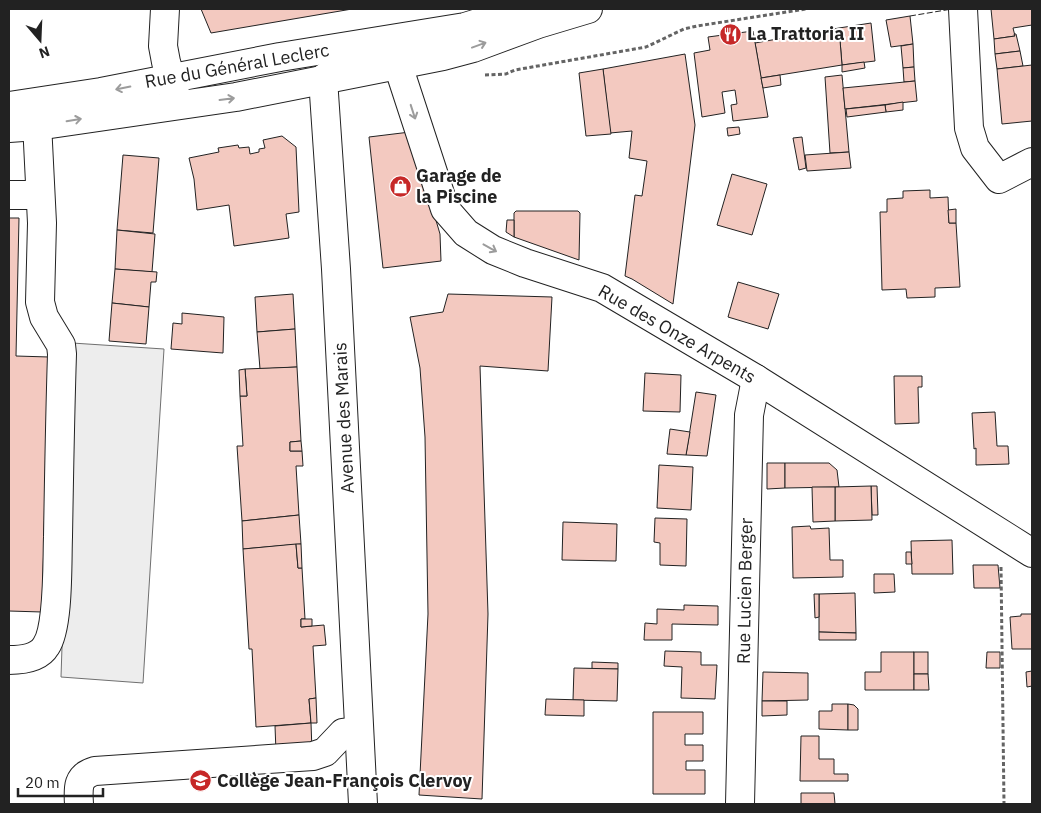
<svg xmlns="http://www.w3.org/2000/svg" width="1041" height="813" viewBox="0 0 1041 813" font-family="'IBM Plex Sans',sans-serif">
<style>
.parking{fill:#ededed;stroke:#6f6f6f}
.building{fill:#f3c9c0;stroke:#222}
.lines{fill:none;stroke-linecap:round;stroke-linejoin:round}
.minor-casing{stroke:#222;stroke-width:30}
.major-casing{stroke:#222;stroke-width:30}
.path{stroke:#646464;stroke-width:3;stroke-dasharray:4 2.5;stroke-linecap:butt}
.minor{stroke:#fff;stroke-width:28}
.major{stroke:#fff;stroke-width:28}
.fence{stroke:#222;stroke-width:1;stroke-dasharray:6 2.5;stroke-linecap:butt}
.oneway{stroke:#9c9c9c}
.labels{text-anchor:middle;stroke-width:4;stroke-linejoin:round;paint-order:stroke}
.poi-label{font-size:18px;font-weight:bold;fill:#222;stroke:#fff;text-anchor:start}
.street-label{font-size:18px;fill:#222;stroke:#fff}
</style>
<rect width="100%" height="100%" fill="#fff"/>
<polygon class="parking" points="72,343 164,349 143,683 61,677"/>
<g class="building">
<polygon points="201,9 352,9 211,33"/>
<polygon points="991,9 1032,9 1032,25 1013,28 1015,36 994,39"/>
<polygon points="910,16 913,44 891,47 886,20"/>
<polygon points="871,23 875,61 842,65 839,28"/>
<polygon points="839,28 842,65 761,78 755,43"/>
<polygon points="753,31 768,117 733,121 731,105 737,104 735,90 722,92 725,113 702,117 694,53 710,50 708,37"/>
<polygon points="1014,34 1016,34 1020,51 995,54 994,39 1015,36"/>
<polygon points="913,44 914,67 903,68 901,46"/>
<polygon points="1020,51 1023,66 997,69 995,54"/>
<polygon points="685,54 695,125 673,304 632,279 625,276 635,195 642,196 647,161 629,158 632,131 610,133 603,69"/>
<polygon points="864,62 865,68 842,72 842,65"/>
<polygon points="1032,65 1032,121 1002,124 997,69"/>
<polygon points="914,67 915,81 904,82 903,68"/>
<polygon points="603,69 611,134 586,136 579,73"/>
<polygon points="780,75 781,85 763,88 761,78"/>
<polygon points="842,75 849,152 830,153 825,77"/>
<polygon points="915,81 917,101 845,109 843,88"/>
<polygon points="903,102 903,110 886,112 885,105"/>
<polygon points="885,105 886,112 847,117 846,109"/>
<polygon points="739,127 740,134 728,136 727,128"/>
<polygon points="410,132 440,234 441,261 383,268 369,137"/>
<polygon points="282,136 296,147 299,212 286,214 289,238 234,246 229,205 197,210 194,179 189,158 219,152 218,148 238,145 239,148 249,147 250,154 259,152 259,149 265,148 263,140"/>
<polygon points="802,137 806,168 799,170 793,138"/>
<polygon points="849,152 851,168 807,171 805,155"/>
<polygon points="123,155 159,158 153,233 117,230"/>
<polygon points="732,174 767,184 752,235 717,225"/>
<polygon points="930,190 930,198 948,197 949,223 956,223 960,287 935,288 935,297 907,298 906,289 882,290 880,212 887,212 887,199 903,198 903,191"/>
<polygon points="956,209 956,223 949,223 948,210"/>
<polygon points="516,211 578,211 580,213 579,260 514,237 514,213"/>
<polygon points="9,218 19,218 16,356 49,357 42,612 9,611"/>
<polygon points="507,220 514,220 514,237 506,232"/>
<polygon points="117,230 155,234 152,272 115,269"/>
<polygon points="115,269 157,272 156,282 151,282 149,307 112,303"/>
<polygon points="738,282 779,294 768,329 728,317"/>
<polygon points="293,294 295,329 257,332 255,297"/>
<polygon points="448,294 552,297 548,371 480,366 488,614 482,799 419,795 428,614 425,437 420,368 410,317 443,312"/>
<polygon points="112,303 149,307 146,344 109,341"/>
<polygon points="182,313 224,317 223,353 171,349 173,323 182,324"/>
<polygon points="295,329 297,367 260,369 257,332"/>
<polygon points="297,367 301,441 290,442 290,451 302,451 303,466 296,466 299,515 242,521 237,446 243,446 240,396 247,396 245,369"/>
<polygon points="245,369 247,396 240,396 239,370"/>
<polygon points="645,373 681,375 680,412 643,411"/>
<polygon points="894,376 922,376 922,387 918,387 919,423 895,424"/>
<polygon points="696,392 716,395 707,456 686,455"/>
<polygon points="995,412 997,446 1008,446 1009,464 976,465 976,448 974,449 972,413"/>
<polygon points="670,429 690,432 686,455 667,454"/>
<polygon points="301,441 302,451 290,451 290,442"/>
<polygon points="767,463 785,463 785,488 767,489"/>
<polygon points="785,463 829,463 837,470 839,487 785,488"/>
<polygon points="659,465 693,467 691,510 657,508"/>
<polygon points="871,486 877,486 878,515 872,515"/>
<polygon points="871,486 872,520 835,521 835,487"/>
<polygon points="812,487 835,487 835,521 813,522"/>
<polygon points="299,515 301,544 243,549 242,521"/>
<polygon points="655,518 687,519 686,566 660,565 660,543 654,542"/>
<polygon points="563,522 617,524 616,561 562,560"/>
<polygon points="810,526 811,529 829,528 830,560 843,560 843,577 793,578 792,527"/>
<polygon points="952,540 953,574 912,574 911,541"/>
<polygon points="296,544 298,568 302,568 305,619 301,619 301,627 324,625 326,645 313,646 316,698 309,699 311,723 256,727 252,649 249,649 243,549"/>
<polygon points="296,544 301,544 302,568 298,568"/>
<polygon points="906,552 911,552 912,564 906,564"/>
<polygon points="973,565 998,565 1000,588 974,588"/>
<polygon points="874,574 894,574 895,592 874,593"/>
<polygon points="855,593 856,633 819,632 819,594"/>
<polygon points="814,594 819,594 819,617 815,618"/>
<polygon points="684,605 718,606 718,625 672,624 672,640 644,640 645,623 657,624 657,609 684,610"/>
<polygon points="1021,614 1032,614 1032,649 1012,649 1010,617 1021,616"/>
<polygon points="301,619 312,619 312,626 301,627"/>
<polygon points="819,632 856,633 856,640 819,640"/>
<polygon points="665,651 701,652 701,665 717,665 715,699 681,698 682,667 664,666"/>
<polygon points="881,652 914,652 914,690 865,690 865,672 881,672"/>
<rect x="914" y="652" width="14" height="22"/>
<polygon points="987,652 1000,652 1000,668 986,668"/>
<polygon points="592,662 618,663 618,669 592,669"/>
<polygon points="574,668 618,669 617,701 573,700"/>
<polygon points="1032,671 1032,686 1027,687 1026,672"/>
<polygon points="763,672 808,673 808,700 762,701"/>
<polygon points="914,674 928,674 929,690 914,690"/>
<polygon points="316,698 317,723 311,723 309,699"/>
<polygon points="546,699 584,700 584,716 545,715"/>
<polygon points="762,701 787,701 787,715 762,716"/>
<polygon points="832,704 848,704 848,730 819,729 819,711 832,711"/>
<polygon points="848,704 854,705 858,709 858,730 848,730"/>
<polygon points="653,712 703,712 703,734 685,734 685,745 703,745 703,761 686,761 686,770 705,770 705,794 653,794"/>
<polygon points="311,723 312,751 276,752 275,726"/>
<polygon points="801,736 819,736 819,759 834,759 834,774 848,774 848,781 800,781"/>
<polygon points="801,793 834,793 835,804 801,804"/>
</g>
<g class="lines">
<defs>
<g id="minor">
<polyline points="165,9 163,46 166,62 177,100"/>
<polyline points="963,9 969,128 975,148 999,179 1032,162"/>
<polyline points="394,53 445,209 466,233 493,250 525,263 602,288 756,379 1032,553"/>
<polyline points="323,79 336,269 363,804"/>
<polyline points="323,79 346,61 394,53"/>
<polyline points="9,195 40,195"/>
<path d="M 9,660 C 22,660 39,658 46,646 C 59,627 57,562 58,537 C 59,476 60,415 62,354 L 61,345 L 44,317 L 40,302 L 42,223 L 36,103"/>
<path d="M 79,804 C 78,788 77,776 95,771 L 313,756 L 325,752 L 343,733 L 359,731"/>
<polyline points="740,804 749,415 756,379"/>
</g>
<g id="major">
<polyline points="9,106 101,92 280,57 465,27 504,15 539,9"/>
<polyline points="9,128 37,126 236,97 443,56 473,48 538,24 588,9"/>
</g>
</defs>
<use href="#minor" class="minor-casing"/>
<use href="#major" class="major-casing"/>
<g class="path">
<polyline points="485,75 506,74 515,70 646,47 684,29 697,26 806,9"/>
<polyline points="1001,567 1004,804"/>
</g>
<use href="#minor" class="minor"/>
<use href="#major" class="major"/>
<polyline class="fence" points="910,16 952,9"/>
</g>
<defs><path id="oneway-shaft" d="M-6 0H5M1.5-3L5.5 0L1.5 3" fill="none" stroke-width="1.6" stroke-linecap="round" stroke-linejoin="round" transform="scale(1.25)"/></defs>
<g class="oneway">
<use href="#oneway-shaft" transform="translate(479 45) rotate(-20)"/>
<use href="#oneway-shaft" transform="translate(123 88) rotate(169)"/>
<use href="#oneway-shaft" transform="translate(227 99) rotate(-7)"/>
<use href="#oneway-shaft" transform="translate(413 112) rotate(72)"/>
<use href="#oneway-shaft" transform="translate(74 120) rotate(-9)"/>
<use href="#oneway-shaft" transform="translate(490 248) rotate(29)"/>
</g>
<defs>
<symbol id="restaurant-disc" viewBox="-11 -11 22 22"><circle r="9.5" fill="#c62828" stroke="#fff"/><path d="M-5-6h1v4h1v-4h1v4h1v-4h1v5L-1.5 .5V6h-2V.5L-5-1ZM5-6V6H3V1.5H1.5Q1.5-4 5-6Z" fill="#fff"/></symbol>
<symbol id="shop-disc" viewBox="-11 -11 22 22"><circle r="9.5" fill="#c62828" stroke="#fff"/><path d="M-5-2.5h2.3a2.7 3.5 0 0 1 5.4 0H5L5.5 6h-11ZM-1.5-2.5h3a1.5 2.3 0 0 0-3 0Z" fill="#fff"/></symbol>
<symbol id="school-disc" viewBox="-11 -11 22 22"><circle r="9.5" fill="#c62828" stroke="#fff"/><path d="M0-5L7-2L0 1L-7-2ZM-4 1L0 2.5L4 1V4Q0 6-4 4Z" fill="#fff"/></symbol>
</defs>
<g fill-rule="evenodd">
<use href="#restaurant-disc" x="718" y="22" width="25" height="25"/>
<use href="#shop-disc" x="388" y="174" width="25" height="25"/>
<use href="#school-disc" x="188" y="768" width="25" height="25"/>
</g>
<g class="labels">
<g class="poi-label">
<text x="747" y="40">La Trattoria II</text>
<text x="416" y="182">Garage de<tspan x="416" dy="21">la Piscine</tspan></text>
<text x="217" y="787">Collège Jean-François Clervoy</text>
</g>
<g class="street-label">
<text transform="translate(237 66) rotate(-10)" y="6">Rue du Général Leclerc</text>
<text transform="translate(677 334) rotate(30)" y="6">Rue des Onze Arpents</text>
<text transform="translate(344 418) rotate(-93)" y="6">Avenue des Marais</text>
<text transform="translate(745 591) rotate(-89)" y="6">Rue Lucien Berger</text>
</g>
</g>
<rect width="1041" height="813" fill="none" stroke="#222222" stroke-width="20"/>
<g transform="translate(40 40) rotate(161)" stroke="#ffffff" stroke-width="4" paint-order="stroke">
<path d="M0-4L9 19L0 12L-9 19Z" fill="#222222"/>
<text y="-8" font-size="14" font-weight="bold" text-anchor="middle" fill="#222222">N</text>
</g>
<path d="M18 788v8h85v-8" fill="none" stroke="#222222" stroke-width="2.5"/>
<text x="25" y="788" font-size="15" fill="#222222" stroke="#ffffff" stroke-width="4" paint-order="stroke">20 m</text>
</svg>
